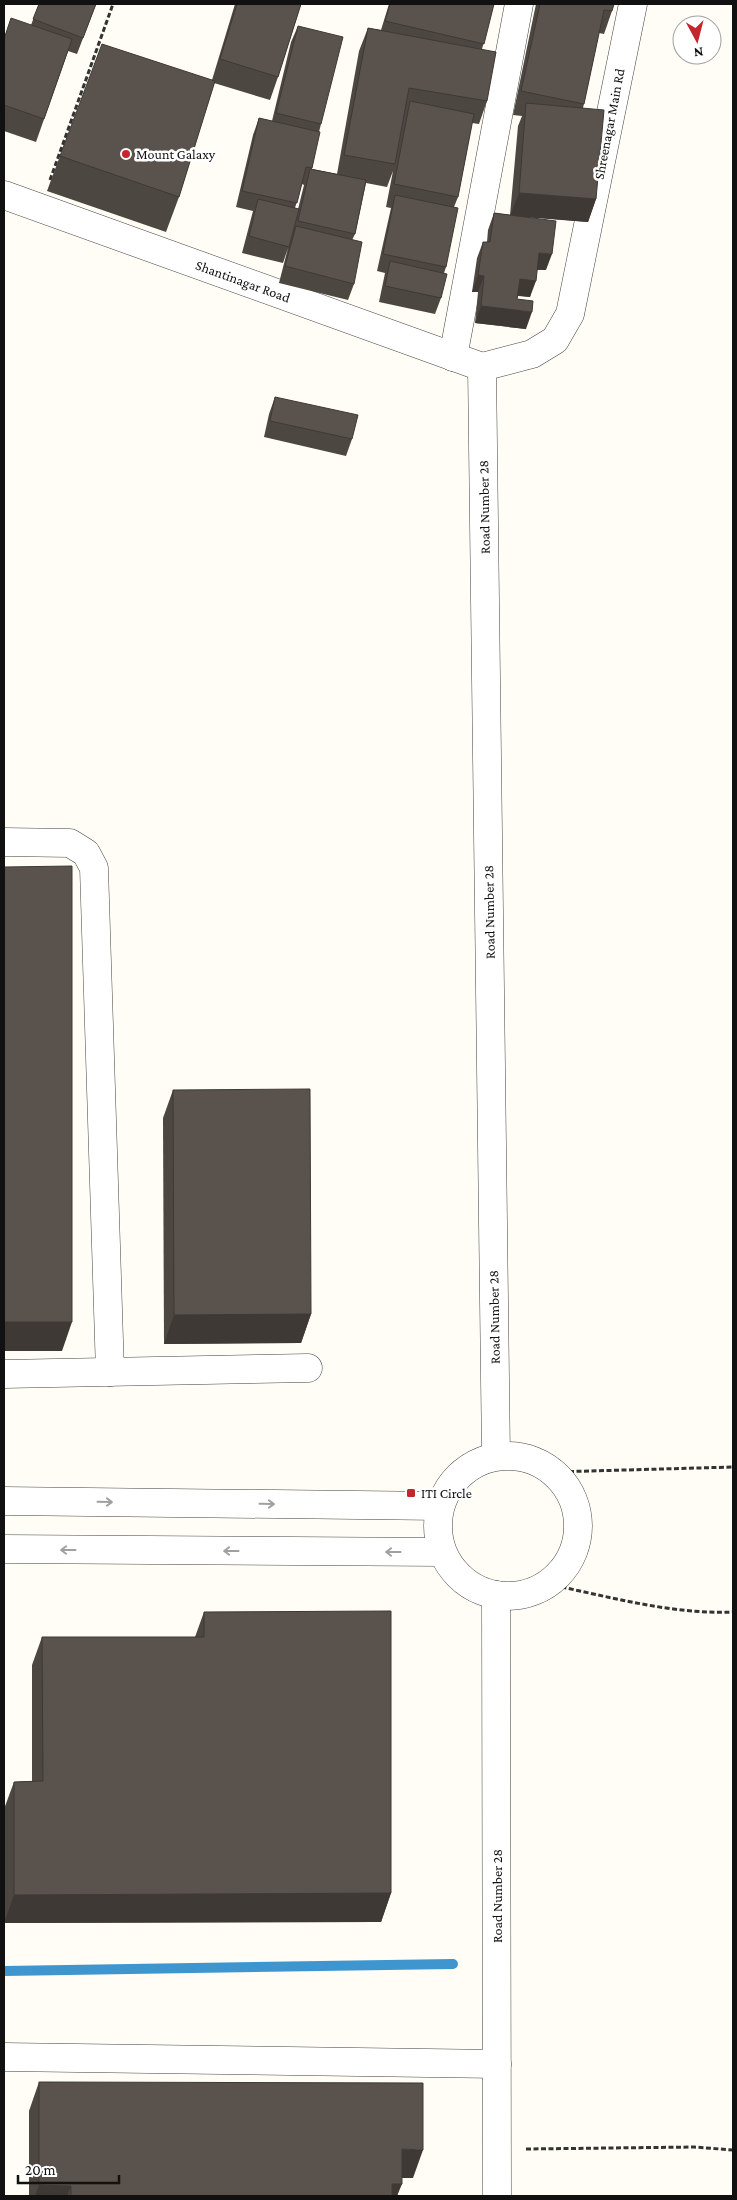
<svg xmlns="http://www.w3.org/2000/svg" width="737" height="2200" viewBox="0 0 737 2200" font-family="'Crimson Pro',serif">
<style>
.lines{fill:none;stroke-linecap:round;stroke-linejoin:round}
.stream{stroke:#3f96cf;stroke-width:10}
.minor-casing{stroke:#444;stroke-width:29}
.path{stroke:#333;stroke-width:3;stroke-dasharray:5 2.5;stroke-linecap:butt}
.minor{stroke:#fff;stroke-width:28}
.wall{fill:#4d4742;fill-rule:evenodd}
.shaded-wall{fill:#3f3936}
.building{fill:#5a524d;stroke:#3f3936}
.oneway{stroke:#a0a0a0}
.poi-dot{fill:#c4262e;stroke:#fff;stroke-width:2}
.labels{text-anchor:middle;stroke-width:5;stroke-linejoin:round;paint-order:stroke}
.street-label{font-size:14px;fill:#111;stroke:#fff}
.poi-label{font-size:14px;fill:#111;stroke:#fff;text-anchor:start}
</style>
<rect width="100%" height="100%" fill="#fffdf5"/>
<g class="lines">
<polyline class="stream" points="4,1971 453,1964"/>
<defs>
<g id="minor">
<polyline points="4,195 482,367"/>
<polyline points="453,357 519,4"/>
<polyline points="482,367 496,1456"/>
<polyline points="482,367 532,354 555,340 570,314 633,4"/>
<polyline points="4,842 70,843 86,853 94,868 110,1372"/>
<polyline points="4,1374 308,1368"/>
<circle cx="508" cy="1526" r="70"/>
<polyline points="4,1501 440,1506"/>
<polyline points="4,1549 442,1552"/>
<polyline points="496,1595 497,2196"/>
<polyline points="4,2057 497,2064"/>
</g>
</defs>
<use href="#minor" class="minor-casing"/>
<g class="path">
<polyline points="50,180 113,4"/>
<polyline points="554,1472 733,1467"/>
<path d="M 547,1584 C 607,1596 673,1615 733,1612"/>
<polyline points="526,2149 694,2147 733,2150"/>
</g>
<use href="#minor" class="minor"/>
</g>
<g class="wall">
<polygon points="39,4 96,4 77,54 68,51 36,142 4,131 4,38 31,25"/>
<polygon points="235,4 301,4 278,77 270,100 214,83 179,197 166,232 47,191 60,156 212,80"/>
<path d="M 389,4 L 494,4 L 482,49 L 487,101 L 479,124 L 472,123 L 458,197 L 454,207 L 446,267 L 444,273 L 441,298 L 435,314 L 379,302 L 384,278 L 385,273 L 377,271 L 391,208 L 386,207 L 393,171 L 387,187 L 366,183 L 355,234 L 352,240 L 354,284 L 348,300 L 279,283 L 288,248 L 283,263 L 242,253 L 253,211 L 236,207 L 253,135 L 259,118 L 272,121 L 291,42 L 298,26 L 321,124 L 319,132 L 312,169 L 337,174 L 359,51 L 368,28 L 381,30 ZM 302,184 L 304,185 L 298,209 L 295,208 Z"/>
<polygon points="536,4 614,4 612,11 604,34 599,33 583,108 596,199 588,222 530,217 546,270 537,270 530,297 518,296 517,299 526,329 475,323 478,292 472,292 477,258 483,242 487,242 488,230 494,213 510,215 518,126 522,116 513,115"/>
<polygon points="275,397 352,439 346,456 264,437 269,414"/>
<polygon points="173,1090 311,1314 301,1343 164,1344 163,1118"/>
<polygon points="204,1612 391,1893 381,1922 4,1923 4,1809 14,1782 32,1781 32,1665 42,1637 195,1637"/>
<polygon points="39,2082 413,2178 402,2178 397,2196 29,2196 29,2111"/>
</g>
<g class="shaded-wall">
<polygon points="519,193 596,199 588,222 510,216"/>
<polygon points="539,253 552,254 546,270 533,269"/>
<polygon points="478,275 484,276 478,292 472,292"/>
<polygon points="520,279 536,281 530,297 514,295"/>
<polygon points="481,306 532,312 526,329 475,323"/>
<polygon points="311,1314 301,1343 164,1344 174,1315"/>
<polygon points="4,1322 72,1322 62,1351 4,1351"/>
<polygon points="391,1893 381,1922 4,1923 14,1895"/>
<polygon points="402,2149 423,2150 413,2178 392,2178"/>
<polygon points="392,2184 402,2184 397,2196 388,2196"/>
<polygon points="39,2185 71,2186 67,2196 35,2196"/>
</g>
<g class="building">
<polygon points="39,4 96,4 83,38 33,19"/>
<polygon points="237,4 301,4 278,77 220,59"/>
<polygon points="390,4 494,4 484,44 385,21"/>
<polygon points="540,4 614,4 612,11 604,10 584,104 521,91"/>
<polygon points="11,18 72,39 44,119 4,105 4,39"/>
<polygon points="298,26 343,37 321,124 276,113"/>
<polygon points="368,28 496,52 487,101 409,88 395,164 344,155"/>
<polygon points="102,44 215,81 179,197 60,156"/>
<polygon points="410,101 474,114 458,197 394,184"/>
<polygon points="526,103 604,110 596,199 519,193"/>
<polygon points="259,118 320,132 312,168 306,167 297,203 242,191"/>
<polygon points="310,169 366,180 355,234 298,221"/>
<polygon points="395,195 458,208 446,267 383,254"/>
<polygon points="258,199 299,209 289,247 249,236"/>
<polygon points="494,213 556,221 552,254 539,253 536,281 520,279 517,299 533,301 532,312 481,306 484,276 478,275 483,242 490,242"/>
<polygon points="296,226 362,242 354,284 285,266"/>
<polygon points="390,261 447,274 441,298 385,286"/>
<polygon points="275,397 358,415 352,439 270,421"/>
<polygon points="72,866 72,1322 4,1322 4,867"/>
<polygon points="310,1089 311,1314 174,1315 173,1090"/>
<polygon points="391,1611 391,1893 14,1895 14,1782 43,1781 42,1637 204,1637 204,1612"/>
<polygon points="39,2082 423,2083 423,2150 402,2149 402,2184 392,2184 392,2196 71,2196 71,2186 39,2185"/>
</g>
<defs><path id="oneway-shaft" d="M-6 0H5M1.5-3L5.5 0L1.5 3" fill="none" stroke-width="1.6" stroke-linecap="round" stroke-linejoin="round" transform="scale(1.25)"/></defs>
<g class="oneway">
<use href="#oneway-shaft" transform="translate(105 1502) rotate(1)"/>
<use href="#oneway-shaft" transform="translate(267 1504) rotate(1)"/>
<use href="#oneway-shaft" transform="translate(68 1550) rotate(-180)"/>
<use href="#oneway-shaft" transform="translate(231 1551) rotate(-180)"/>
<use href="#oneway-shaft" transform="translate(393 1552) rotate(-180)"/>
</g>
<g class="poi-dot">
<circle cx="126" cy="154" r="5"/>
<rect x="406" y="1488" width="10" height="10" rx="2.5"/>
</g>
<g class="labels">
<g class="street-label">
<text transform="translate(609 124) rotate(-79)" y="5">Shreenagar Main Rd</text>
<text transform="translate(243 281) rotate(20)" y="5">Shantinagar Road</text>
<text transform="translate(484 507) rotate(-91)" y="5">Road Number 28</text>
<text transform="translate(489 912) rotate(-91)" y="5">Road Number 28</text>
<text transform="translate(494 1317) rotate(-91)" y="5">Road Number 28</text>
<text transform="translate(497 1896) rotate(-90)" y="5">Road Number 28</text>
</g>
<g class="poi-label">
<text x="136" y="159">Mount Galaxy</text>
<text x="421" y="1498">ITI Circle</text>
</g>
</g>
<rect width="737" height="2200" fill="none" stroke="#111111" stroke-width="10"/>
<g transform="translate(697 40) rotate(173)"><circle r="24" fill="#ffffff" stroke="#a0a0a0"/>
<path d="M0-4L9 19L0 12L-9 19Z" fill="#c4262e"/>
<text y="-8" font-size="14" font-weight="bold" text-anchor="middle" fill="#111111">N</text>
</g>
<path d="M18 2175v8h101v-8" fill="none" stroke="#111111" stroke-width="2.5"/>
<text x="25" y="2175" font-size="15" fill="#111111" stroke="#ffffff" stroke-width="4" paint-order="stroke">20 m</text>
</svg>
